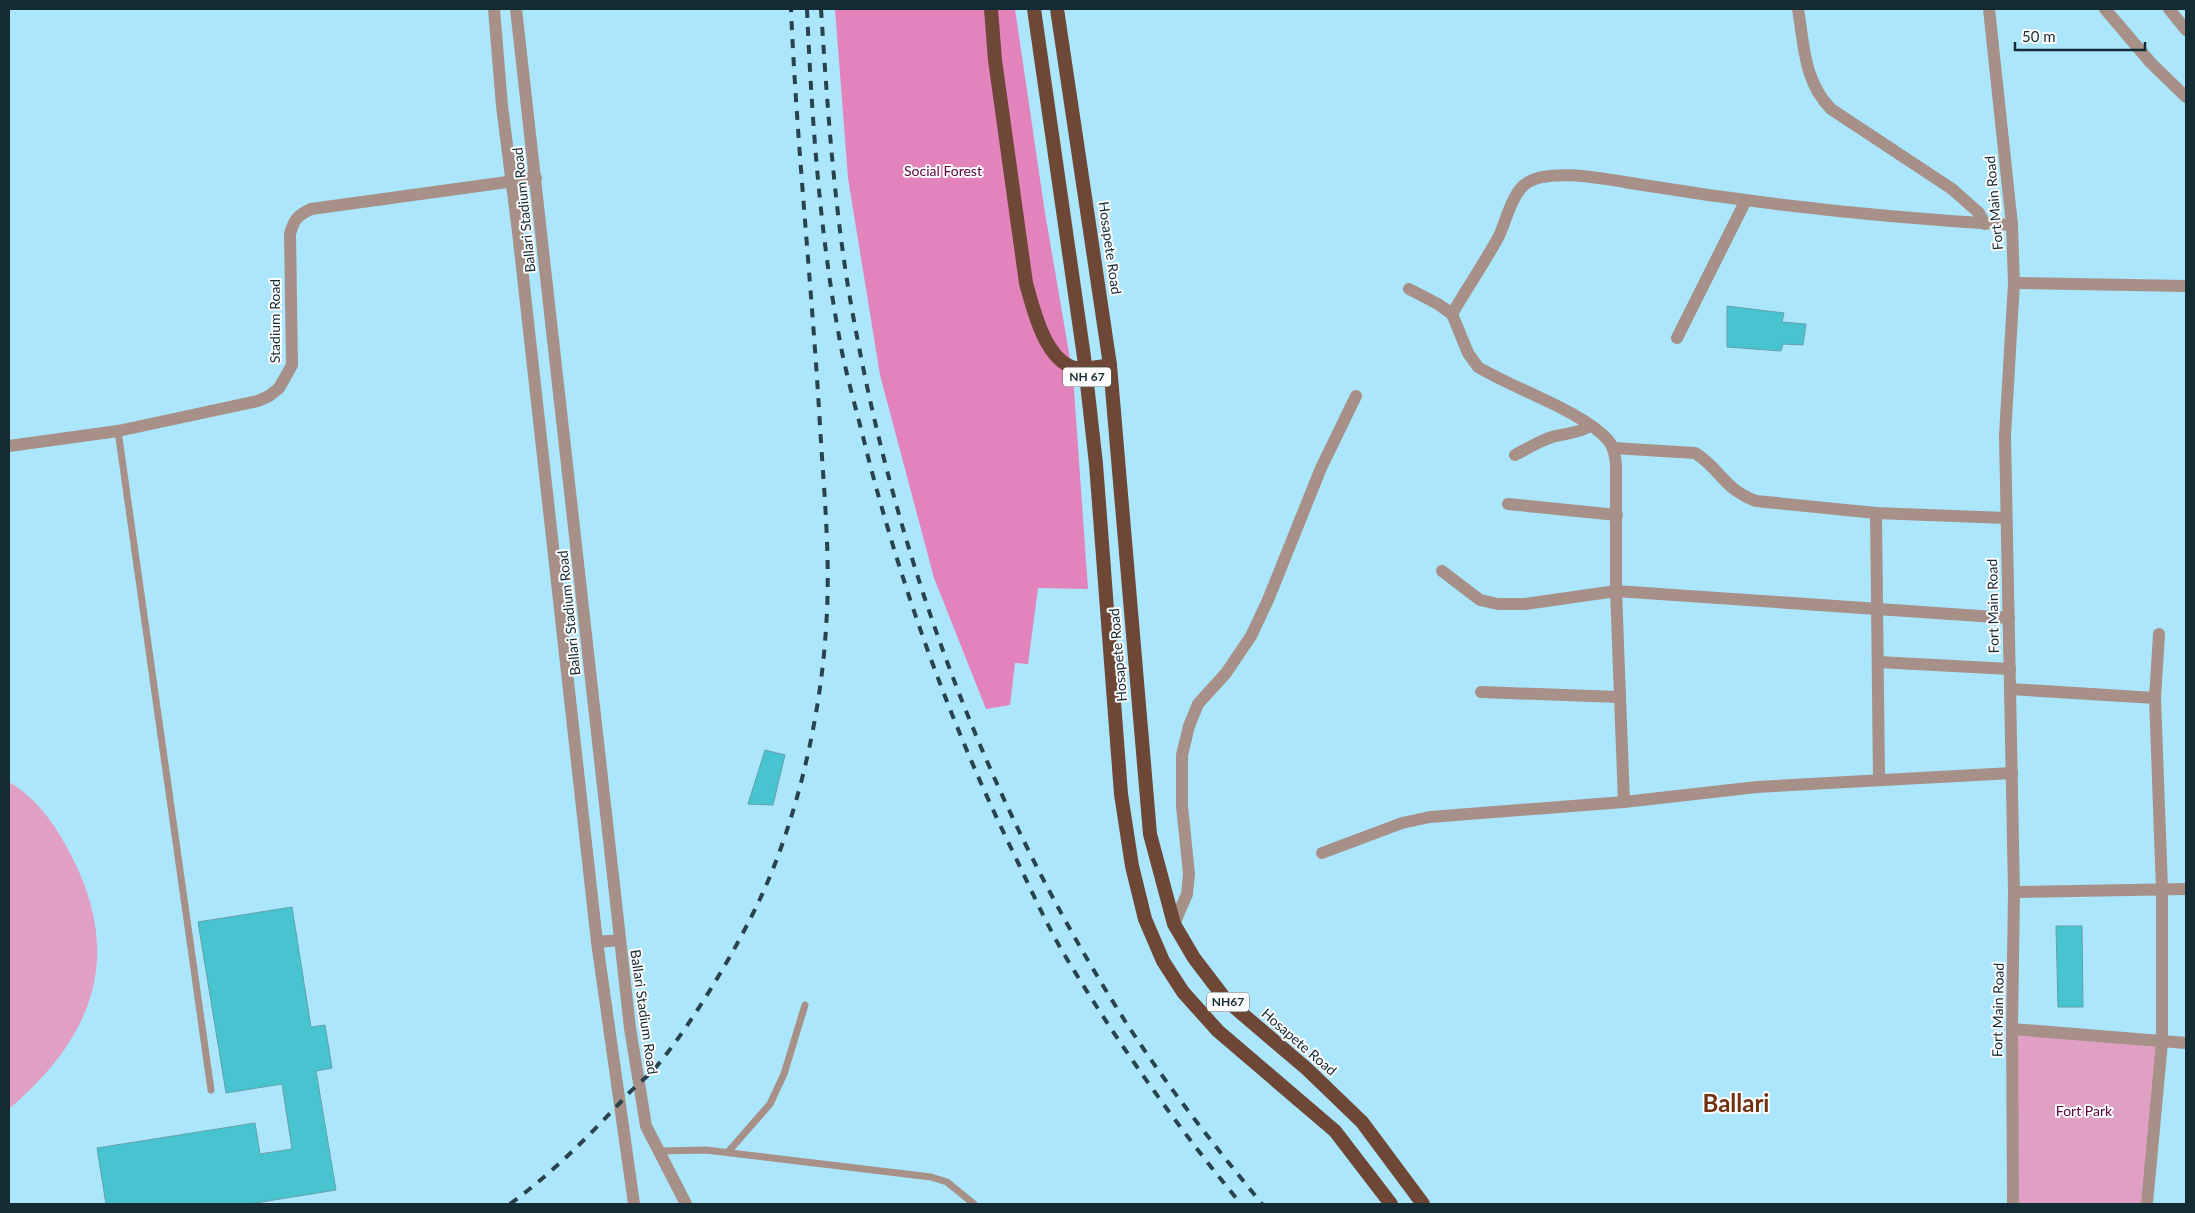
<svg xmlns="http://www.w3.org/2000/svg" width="2195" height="1213" viewBox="0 0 2195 1213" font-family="Lato,sans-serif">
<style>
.green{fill:#e0a0c4}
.forest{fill:#e383bc}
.building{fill:#47c4d0;stroke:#62a1a8}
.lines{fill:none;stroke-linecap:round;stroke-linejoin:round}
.service{stroke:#a69087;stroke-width:7}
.minor{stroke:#a69087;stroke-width:12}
.tertiary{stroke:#a69087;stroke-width:12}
.trunk{stroke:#6e4736;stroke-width:14}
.rail{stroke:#28434d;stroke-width:4;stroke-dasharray:9 9;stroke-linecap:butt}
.labels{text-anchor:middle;stroke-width:4;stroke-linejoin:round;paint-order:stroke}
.shield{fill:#fcfcfc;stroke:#5a6a6f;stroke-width:1}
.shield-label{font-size:12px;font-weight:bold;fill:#142b33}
.park-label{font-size:14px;fill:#5c0342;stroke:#fcfcfc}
.street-label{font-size:14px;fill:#142b33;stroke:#fcfcfc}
.town-label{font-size:24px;font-weight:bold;fill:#713111;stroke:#fcfcfc}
</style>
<rect width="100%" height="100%" fill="#ace6fc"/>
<g class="green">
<path d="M 9,782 C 38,799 57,827 72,857 C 124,959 92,1038 9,1109 Z"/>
<polygon points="2017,1035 2158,1045 2146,1204 2015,1204"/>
</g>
<polygon class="forest" points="835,9 1015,9 1045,213 1073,376 1088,589 1038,588 1028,664 1015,663 1010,705 986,709 934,578 880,375 848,178"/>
<g class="building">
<polygon points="1727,306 1784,313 1782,322 1806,324 1803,345 1783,344 1781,351 1727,347"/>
<polygon points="765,750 785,755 773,805 748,804"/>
<polygon points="292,907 311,1027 325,1025 332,1068 316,1071 336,1190 249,1204 106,1204 97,1148 255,1123 260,1154 292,1149 282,1084 226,1093 198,922"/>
<polygon points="2056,926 2082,926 2083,1007 2058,1007"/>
</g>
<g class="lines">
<g class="service">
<polyline points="118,431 211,1090"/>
<polyline points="659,1151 706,1150 931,1177 947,1182 974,1204"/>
<polyline points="728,1152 770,1104 784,1074 805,1005"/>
</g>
<g class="minor">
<path d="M 1798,9 C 1804,45 1804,82 1831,109 L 1952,189 L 1979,213 L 1985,224"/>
<polyline points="2105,9 2151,63 2186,97"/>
<polyline points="2169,9 2186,30"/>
<polyline points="2014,283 2186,286"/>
<path d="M 1409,289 L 1438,304 L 1452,314 L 1468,353 L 1478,367 C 1512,388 1584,412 1608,440 C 1614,447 1615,456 1616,465 L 1616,591 L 1624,802"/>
<path d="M 1452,314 C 1467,288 1485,262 1499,236 C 1506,221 1511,197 1524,185 C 1547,165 1615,181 1643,185 C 1765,205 1888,218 2012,225"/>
<polyline points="1677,338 1745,202"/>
<path d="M 9,446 L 118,431 L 258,401 L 269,396 L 279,388 L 292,365 L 290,234 C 294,219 298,215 311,209 L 536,178"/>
<path d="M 1613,448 L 1695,453 C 1720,468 1723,489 1756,501 L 1876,513 L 2006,518"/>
<path d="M 1515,455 C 1527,449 1539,441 1552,437 C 1566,433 1577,434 1590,426"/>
<polyline points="1508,504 1617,515"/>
<polyline points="1876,513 1879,780"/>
<polyline points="1442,571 1480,600 1498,604 1525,604 1616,591 2009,618"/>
<polyline points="1878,662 2010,669"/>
<polyline points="2010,689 2155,698"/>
<polyline points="1481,692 1619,697"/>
<polyline points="1322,853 1402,823 1430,817 1624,802 1757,787 2012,773"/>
<polyline points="2014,892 2186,889"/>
<polyline points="1174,924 1187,894 1189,874 1182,806 1182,755 1189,726 1198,704 1226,673 1251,636 1268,600 1321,468 1356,396"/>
<polyline points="597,942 620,940"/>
<polyline points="2012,1029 2186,1043"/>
<polyline points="2147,1204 2162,1042 2162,889 2155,698 2159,634"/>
</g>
<g class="tertiary">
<polyline points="494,9 502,106 518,232 597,942 634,1204"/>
<polyline points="516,9 630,1028 646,1126 686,1204"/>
<polyline points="1989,9 2012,225 2014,283 2005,435 2014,892 2012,1029 2013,1204"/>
</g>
<g class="trunk">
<path d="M 991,9 L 995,60 L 1026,283 C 1033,308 1045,361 1075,368 C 1086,370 1099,367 1110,365"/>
<polyline points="1034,9 1084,357 1096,464 1121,794 1132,866 1145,919 1163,961 1183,992 1218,1031 1335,1131 1391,1204"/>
<polyline points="1057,9 1110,365 1150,834 1174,924 1194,958 1226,1000 1307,1069 1362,1122 1423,1204"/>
</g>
<g class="rail">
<path d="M 807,9 C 812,123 820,239 842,352 C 849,386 859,419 867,453 C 903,592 949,720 1012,850 C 1028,883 1043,917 1061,949 C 1114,1038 1175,1124 1241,1204"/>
<path d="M 821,9 C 828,115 835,222 855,326 C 899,565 986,799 1115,1005 C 1158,1075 1210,1140 1262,1204"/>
<path d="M 510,1204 C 554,1172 592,1133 629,1093 C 640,1082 652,1073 661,1061 C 696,1017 736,950 760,899 C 797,820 821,715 826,628 C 831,560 824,493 820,426 C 812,287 797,148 791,9"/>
</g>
</g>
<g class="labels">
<g class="shield">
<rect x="1063" y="367.5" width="48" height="19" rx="4"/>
<rect x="1207" y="992.5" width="42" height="19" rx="4"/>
</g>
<g class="shield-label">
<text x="1087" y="381">NH 67</text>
<text x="1228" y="1006">NH67</text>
</g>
<g class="park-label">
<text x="943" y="176">Social Forest</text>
<text x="2084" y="1116">Fort Park</text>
</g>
<g class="street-label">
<text transform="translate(1994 203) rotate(-95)" y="5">Fort Main Road</text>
<text transform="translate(524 210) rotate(-96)" y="5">Ballari Stadium Road</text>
<text transform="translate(1110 248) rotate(82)" y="5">Hosapete Road</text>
<text transform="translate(275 321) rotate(-90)" y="5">Stadium Road</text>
<text transform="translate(1993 606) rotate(-91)" y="5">Fort Main Road</text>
<text transform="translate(569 613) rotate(-96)" y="5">Ballari Stadium Road</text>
<text transform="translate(1118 655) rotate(-95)" y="5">Hosapete Road</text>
<text transform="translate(1998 1010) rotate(-89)" y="5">Fort Main Road</text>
<text transform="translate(644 1012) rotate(82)" y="5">Ballari Stadium Road</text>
<text transform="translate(1299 1042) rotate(41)" y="5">Hosapete Road</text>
</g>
<g class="town-label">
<text x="1736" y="1112">Ballari</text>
</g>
</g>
<rect width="2195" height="1213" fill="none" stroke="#142b33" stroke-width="20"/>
<path d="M2015 42v8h130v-8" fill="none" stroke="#142b33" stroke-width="2.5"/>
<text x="2022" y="42" font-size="15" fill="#142b33" stroke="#fcfcfc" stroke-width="4" paint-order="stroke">50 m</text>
</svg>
